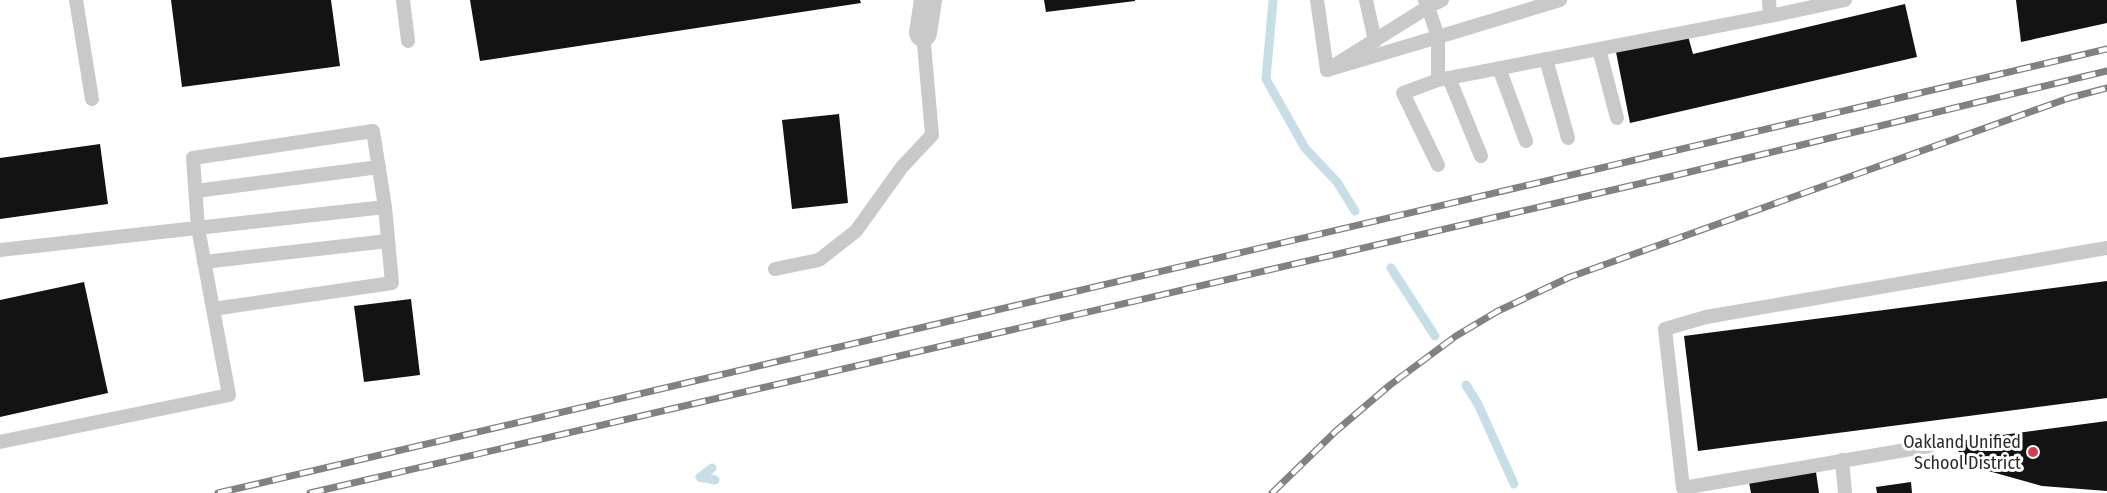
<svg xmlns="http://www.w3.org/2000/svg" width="2107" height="493" viewBox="0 0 2107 493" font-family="'Fira Sans Condensed',sans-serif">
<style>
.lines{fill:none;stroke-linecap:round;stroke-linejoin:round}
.stream{stroke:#c8dee7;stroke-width:9}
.building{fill:#131313}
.lane{stroke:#c9c9c9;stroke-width:14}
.street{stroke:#c9c9c9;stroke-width:28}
.rail-casing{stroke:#818181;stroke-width:7}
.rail{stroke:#fff;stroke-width:4.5;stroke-dasharray:14;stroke-linecap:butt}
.poi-dot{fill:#d53c54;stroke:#fff;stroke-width:2}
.labels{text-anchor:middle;stroke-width:6;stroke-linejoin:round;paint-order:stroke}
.poi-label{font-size:18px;fill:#2c2c2c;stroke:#fff;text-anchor:end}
</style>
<rect width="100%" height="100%" fill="#fff"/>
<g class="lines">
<g class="stream">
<polyline points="1273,0 1266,79 1305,148 1337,182 1355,211"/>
<polyline points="1391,268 1435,336"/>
<polyline points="1466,385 1478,404 1514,484"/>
<polyline points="700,477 715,480"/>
<polyline points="700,477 712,468"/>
</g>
</g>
<g class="building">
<polygon points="171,0 331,0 340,66 182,87"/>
<polygon points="470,0 860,0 861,3 480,61"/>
<polygon points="1044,0 1135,0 1135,1 1046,12"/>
<polygon points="2016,0 2107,0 2107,23 2021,42"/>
<polygon points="1905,4 1917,57 1630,123 1616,52 1688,36 1693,54"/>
<polygon points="839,114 848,203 792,209 782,120"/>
<polygon points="100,144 108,204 0,219 0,158"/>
<polygon points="2107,281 2107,398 1698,451 1684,336"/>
<polygon points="84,282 108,393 0,417 0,300"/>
<polygon points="411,299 420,375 364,382 354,306"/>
<polygon points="2107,421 2107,491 2042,486 1960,463 1957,441"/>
<polygon points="1816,472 1819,493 1751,493 1749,482"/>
<polygon points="1911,482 1912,493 1877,493 1876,487"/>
</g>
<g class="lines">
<g class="lane">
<polyline points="76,0 92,99"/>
<polyline points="403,0 408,41"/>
<polyline points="1317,0 1327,70"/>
<polyline points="1366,0 1375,41"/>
<polyline points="1425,0 1428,7 1327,70 1438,37 1438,80 1770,16"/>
<polyline points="1442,0 1428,7 1438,37 1560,0"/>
<polyline points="1769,0 1770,16 1845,0"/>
<polyline points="1599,49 1617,118"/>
<polyline points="1546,59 1568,138"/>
<polyline points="1499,68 1526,141"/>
<polyline points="1449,78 1481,156"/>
<polyline points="1438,165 1403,93 1438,80"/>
<polyline points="196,191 379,167"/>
<polyline points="0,250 385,207 373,131 193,158 198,228 213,309 392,283 385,207"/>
<polyline points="204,262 388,241"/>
<polyline points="775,269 819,260 856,231 902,167 932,135 923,33"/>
<polyline points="0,442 229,395 213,309"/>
<polyline points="1929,446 1683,488 1665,329 1706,317 2107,248"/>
<polyline points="1842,460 1845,493"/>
</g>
<polyline class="street" points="923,33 928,0"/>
<defs>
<g id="rail">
<polyline points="218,493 2107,49"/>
<polyline points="310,493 1677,175 2107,71"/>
<polyline points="1272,493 1336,431 1390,385 1456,336 1498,311 1570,277 2069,98 2107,88"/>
</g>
</defs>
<use href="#rail" class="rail-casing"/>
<use href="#rail" class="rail"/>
</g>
<circle class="poi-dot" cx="2033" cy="452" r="6"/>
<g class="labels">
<g class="poi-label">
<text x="2021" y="448">Oakland Unified<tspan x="2021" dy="21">School District</tspan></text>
</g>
</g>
</svg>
